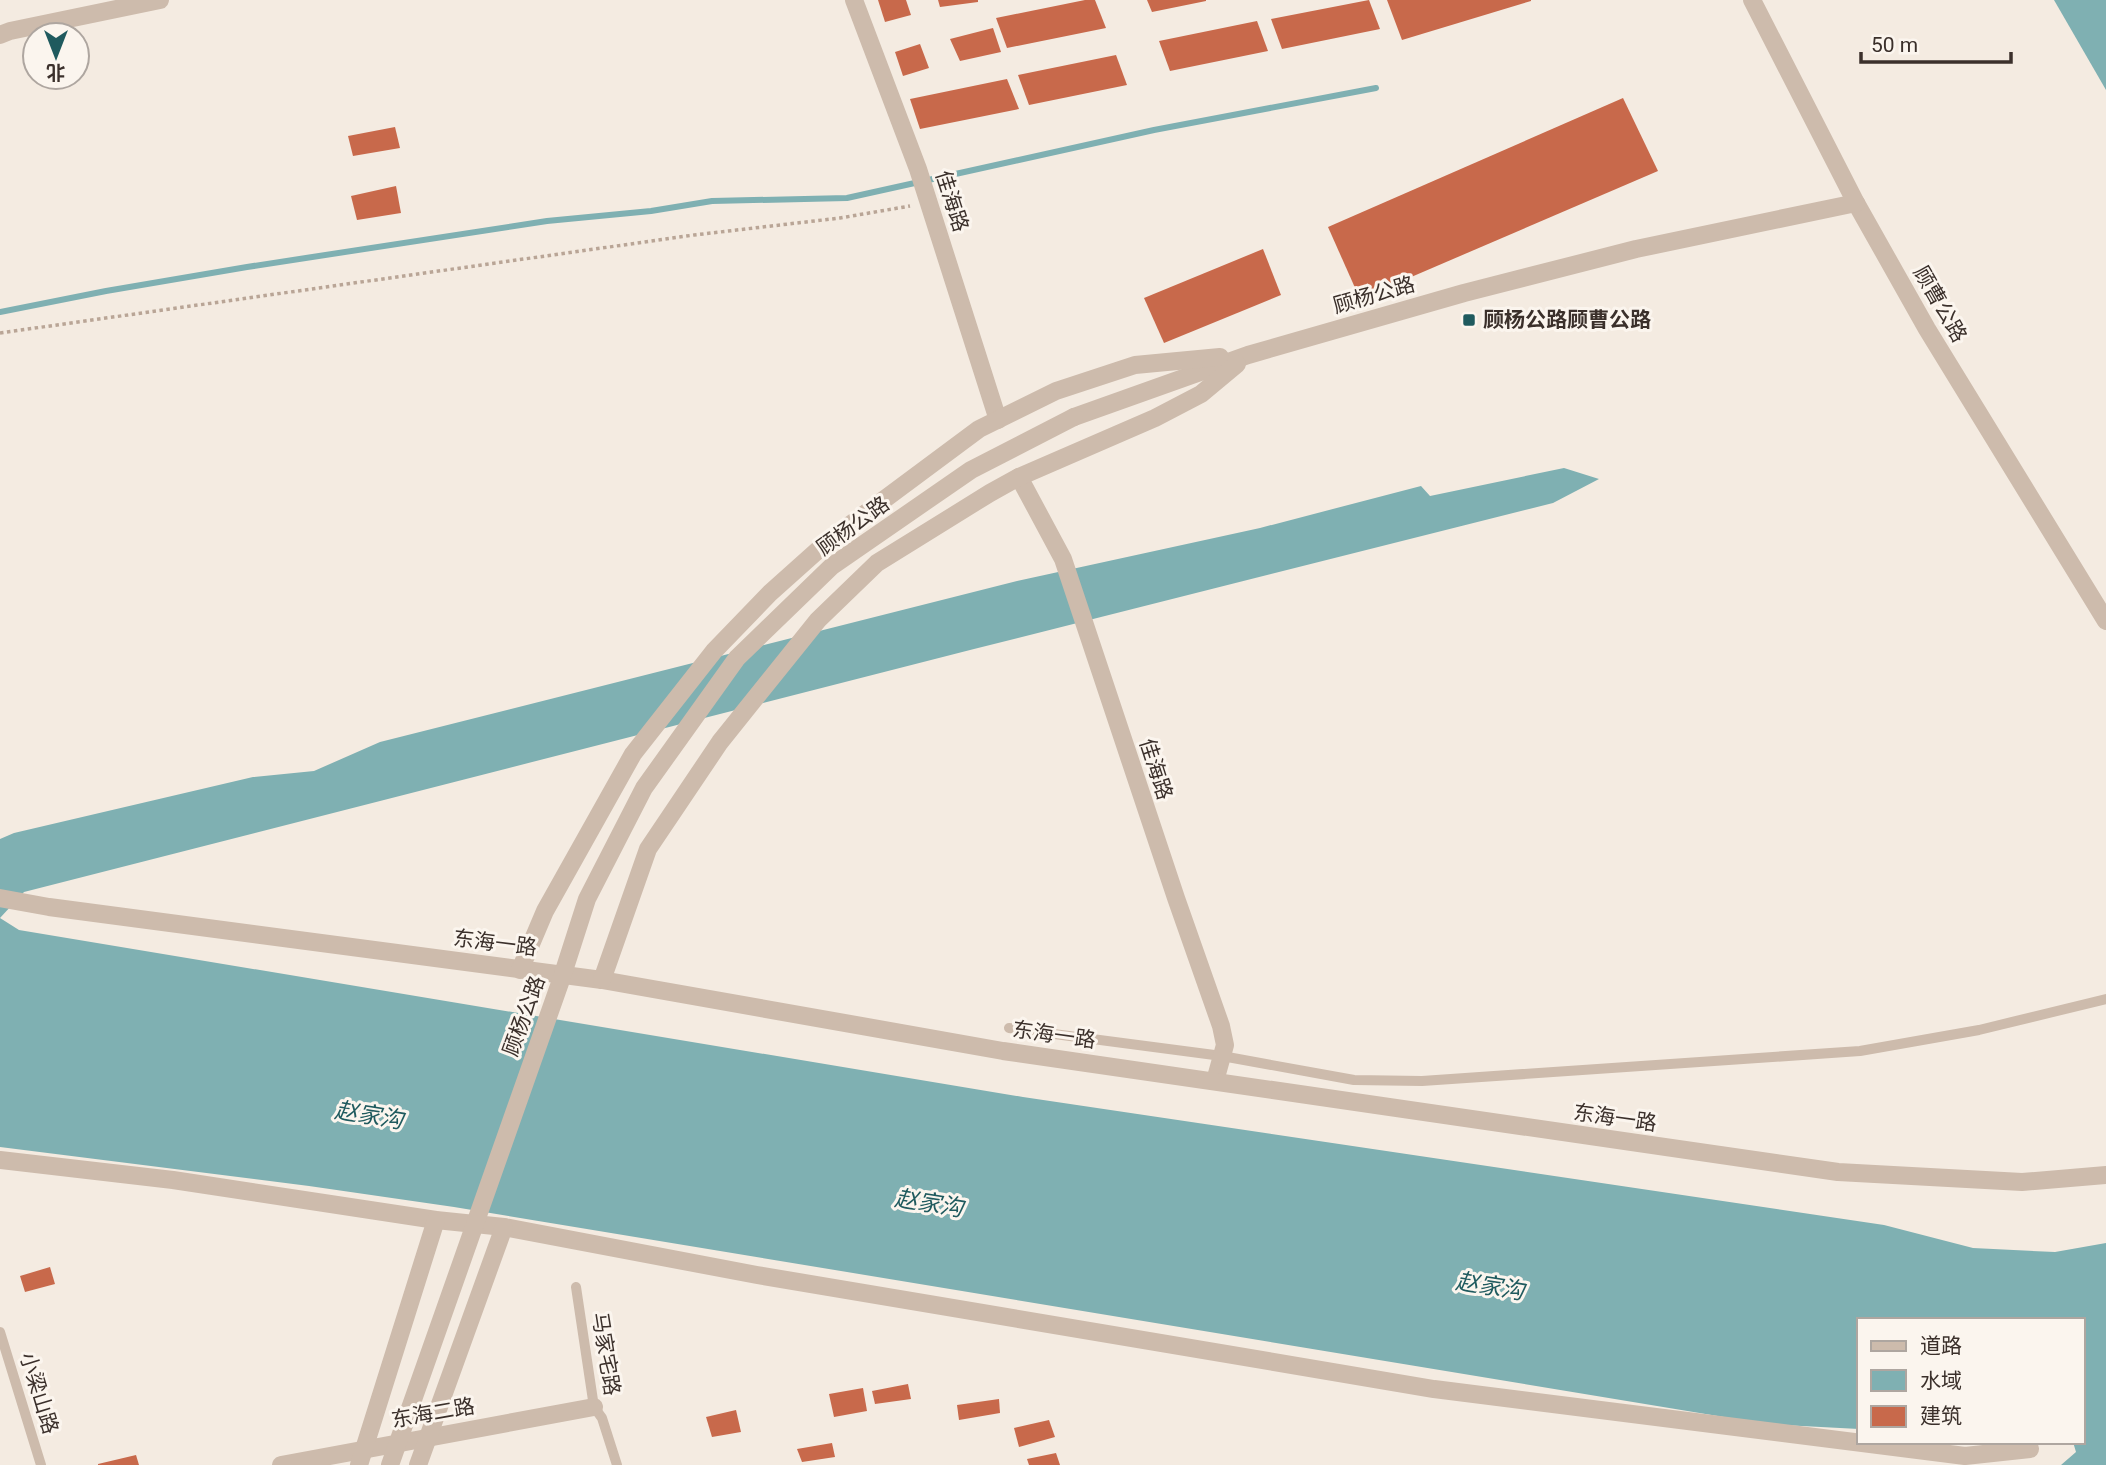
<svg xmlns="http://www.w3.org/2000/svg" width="2106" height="1465" viewBox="0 0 2106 1465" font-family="Roboto,'Noto Sans SC',sans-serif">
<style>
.water{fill:#7fb0b2}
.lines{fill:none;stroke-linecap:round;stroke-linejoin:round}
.stream{stroke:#7fb0b2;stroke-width:6}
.building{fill:#c8694b}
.path{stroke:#b9a596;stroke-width:3.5;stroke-dasharray:3.5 3.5;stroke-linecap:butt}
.service{stroke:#cdbbac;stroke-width:10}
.minor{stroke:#cdbbac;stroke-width:18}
.tertiary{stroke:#cdbbac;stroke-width:18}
.tertiary-bridge{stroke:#cdbbac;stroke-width:18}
.poi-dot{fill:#1f5a5e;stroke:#fbf5ee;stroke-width:2.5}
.labels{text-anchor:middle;stroke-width:6;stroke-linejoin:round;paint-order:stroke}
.street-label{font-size:21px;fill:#3b302b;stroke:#fbf5ee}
.poi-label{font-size:21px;font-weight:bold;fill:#3b302b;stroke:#fbf5ee;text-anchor:start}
.water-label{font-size:23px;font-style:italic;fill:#1f5a5e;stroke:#fbf5ee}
</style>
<rect width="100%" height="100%" fill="#f4ebe1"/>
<g class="water">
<polygon points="2054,0 2106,0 2106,90"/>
<polygon points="1564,468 1599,479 1553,503 974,649 24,892 0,918 0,839 14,833 253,777 314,771 380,742 1017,581 1260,528 1421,486 1430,496"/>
<polygon points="0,918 19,930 1023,1097 1884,1225 1973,1248 2055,1252 2106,1243 2106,1465 2061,1465 2076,1452 2073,1442 2083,1442 2083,1320 1859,1320 1859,1429 1766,1424 454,1207 309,1186 0,1147"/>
</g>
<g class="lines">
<polyline class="stream" points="0,312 106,291 247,267 547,221 651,211 712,201 847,198 1154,130 1376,88"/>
</g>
<g class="building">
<polygon points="878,0 906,0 911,15 885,22"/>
<polygon points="938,0 978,0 978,2 940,7"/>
<polygon points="1085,0 1095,0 1106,28 1007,48 996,18"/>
<polygon points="1147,0 1206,0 1206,1 1152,12"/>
<polygon points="1369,0 1380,29 1282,49 1271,19"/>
<polygon points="1387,0 1531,0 1531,1 1402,40"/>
<polygon points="1257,21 1268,51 1170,71 1159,41"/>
<polygon points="993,28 1001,52 960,61 950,39"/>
<polygon points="920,44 929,68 903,76 895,52"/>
<polygon points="1116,55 1127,85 1029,105 1018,75"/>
<polygon points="1007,79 1019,109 920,129 910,99"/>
<polygon points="1623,98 1658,171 1360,299 1328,227"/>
<polygon points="395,127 400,148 353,156 348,136"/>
<polygon points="396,186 401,213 357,220 351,196"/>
<polygon points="1263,249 1281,295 1164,343 1144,298"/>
<polygon points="50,1267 55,1284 25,1292 20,1276"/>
<polygon points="908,1384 911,1399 875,1404 872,1391"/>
<polygon points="863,1388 867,1411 834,1417 829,1394"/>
<polygon points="999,1399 1000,1413 959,1420 957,1405"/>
<polygon points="736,1410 741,1432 712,1437 706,1417"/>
<polygon points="1049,1420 1055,1437 1019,1447 1014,1428"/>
<polygon points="832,1443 835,1457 802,1462 797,1449"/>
<polygon points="1056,1453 1060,1465 1029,1465 1027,1459"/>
<polygon points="136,1455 139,1465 98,1465 98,1464"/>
</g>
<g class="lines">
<polyline class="path" points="0,333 694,235 840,218 910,206"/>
<g class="service">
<polyline points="1009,1028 1222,1056 1354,1080 1422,1081 1860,1051 1979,1030 2106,999"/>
<polyline points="576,1287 594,1407 602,1418 617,1465"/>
<polyline points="0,1332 41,1465"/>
</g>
<g class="minor">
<polyline points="854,0 918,169 998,420"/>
<polyline points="0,35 10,31 160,0"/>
<polyline points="1856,203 1927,329 2106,621"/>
<polyline points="1019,477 1063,559 1176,898 1221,1026 1225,1045 1215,1081"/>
<polyline points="0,898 49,907 602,980 1003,1051 1838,1172 2022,1182 2106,1175"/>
<polyline points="0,1160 173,1180 436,1220 504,1227 757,1275 1434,1389 1965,1456 2030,1449"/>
<polyline points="281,1465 594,1407"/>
</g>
<g class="tertiary">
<polyline points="1074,417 1248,355 1464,293 1636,249 1856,203 1752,0"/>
<polyline points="520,970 545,911 633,754 714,651 770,593 827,542 979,429 1056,391 1135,365 1220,357"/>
<polyline points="602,980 648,849 720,742 818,620 877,563 990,493 1019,477 1155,418 1201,394 1237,364"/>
<polyline points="359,1465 436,1220"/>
<polyline points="418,1465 504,1227"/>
</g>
<polyline class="tertiary-bridge" points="390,1465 561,980 587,899 644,788 737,658 832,566 971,470 1074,417"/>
</g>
<rect class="poi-dot" x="1462" y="313" width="14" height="14" rx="3.5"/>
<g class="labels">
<g class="street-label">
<text transform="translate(952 201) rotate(72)" y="7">佳海路</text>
<text transform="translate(1374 295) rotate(-16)" y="7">顾杨公路</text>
<text transform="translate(1940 304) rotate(60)" y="7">顾曹公路</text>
<text transform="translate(853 526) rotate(-36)" y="7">顾杨公路</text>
<text transform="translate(1156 769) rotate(72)" y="7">佳海路</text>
<text transform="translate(495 943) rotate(7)" y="7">东海一路</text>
<text transform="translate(524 1016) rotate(-70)" y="7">顾杨公路</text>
<text transform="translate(1054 1035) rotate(8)" y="7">东海一路</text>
<text transform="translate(1615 1118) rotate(8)" y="7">东海一路</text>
<text transform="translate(606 1354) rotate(81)" y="7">马家宅路</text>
<text transform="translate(39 1393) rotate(73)" y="7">小梁山路</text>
<text transform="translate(433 1413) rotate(-10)" y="7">东海二路</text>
</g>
<g class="poi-label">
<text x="1483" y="327">顾杨公路顾曹公路</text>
</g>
<g class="water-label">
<text transform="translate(369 1115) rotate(9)" y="8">赵家沟</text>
<text transform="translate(929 1203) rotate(9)" y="8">赵家沟</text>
<text transform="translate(1490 1286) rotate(9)" y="8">赵家沟</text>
</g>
</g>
<rect x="1857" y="1318" width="228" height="126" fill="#fbf5ee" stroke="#aea6a0" stroke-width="2"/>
<rect x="1871" y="1341" width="35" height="10" fill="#cdbbac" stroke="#aea6a0" stroke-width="2"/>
<text x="1920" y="1353" font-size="21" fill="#3b302b">道路</text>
<rect x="1871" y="1370" width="35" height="21" fill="#7fb0b2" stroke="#aea6a0" stroke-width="2"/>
<text x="1920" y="1388" font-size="21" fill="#3b302b">水域</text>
<rect x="1871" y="1406" width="35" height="21" fill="#c8694b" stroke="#aea6a0" stroke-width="2"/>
<text x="1920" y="1423" font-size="21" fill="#3b302b">建筑</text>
<g transform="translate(56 56) rotate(180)"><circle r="33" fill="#fbf5ee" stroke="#aea6a0" stroke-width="2"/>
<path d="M0-5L12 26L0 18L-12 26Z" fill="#1f5a5e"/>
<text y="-10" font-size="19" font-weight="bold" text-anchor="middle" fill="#3b302b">北</text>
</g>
<path d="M1861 52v10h150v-10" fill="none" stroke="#3b302b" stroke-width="3.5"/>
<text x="1871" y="52" font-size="21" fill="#3b302b" stroke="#fbf5ee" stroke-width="5" paint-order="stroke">50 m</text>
</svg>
